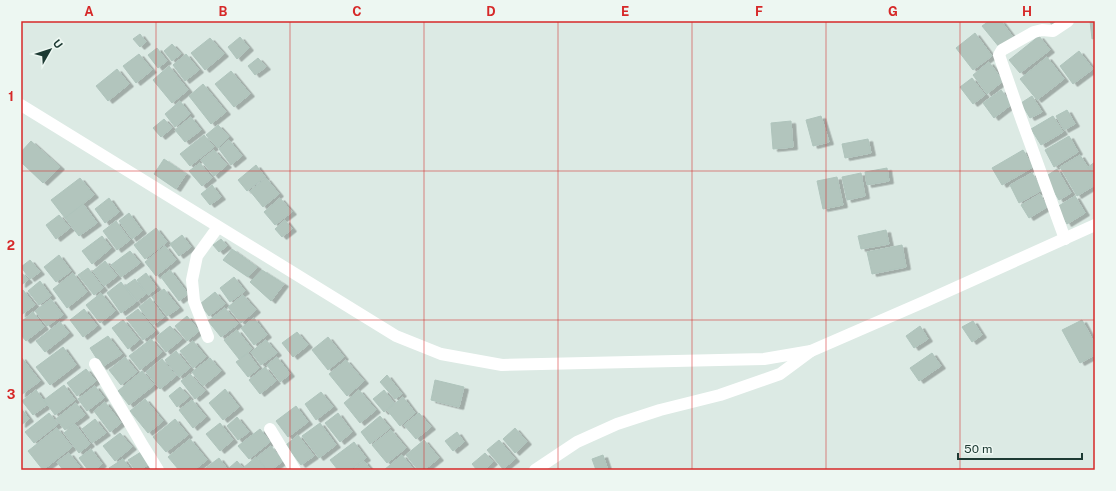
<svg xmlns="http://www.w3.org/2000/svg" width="1116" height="491" viewBox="0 0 1116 491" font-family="'Public Sans',sans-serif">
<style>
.building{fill:#b2c5bd;stroke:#afc4bc;filter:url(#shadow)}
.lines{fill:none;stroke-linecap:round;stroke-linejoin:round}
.minor{stroke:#fff;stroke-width:12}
.tertiary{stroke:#fff;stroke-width:12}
.grid{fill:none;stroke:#d62828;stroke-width:1;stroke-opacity:0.55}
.neatline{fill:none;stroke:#d62828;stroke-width:1.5}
.grid-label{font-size:13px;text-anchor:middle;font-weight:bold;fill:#d62828}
</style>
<defs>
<filter id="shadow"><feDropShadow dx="4.5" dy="2.5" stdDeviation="0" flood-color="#0004"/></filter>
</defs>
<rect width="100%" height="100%" fill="#dceae4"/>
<g class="building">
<polygon points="989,21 1001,21 1013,37 1000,48 982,26"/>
<polygon points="1049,21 1059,21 1053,26"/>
<polygon points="1090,21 1095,21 1095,38 1092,39"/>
<polygon points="975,33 992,56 973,70 956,48"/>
<polygon points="140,34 146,42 140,47 133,39"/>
<polygon points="1039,36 1050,50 1020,73 1009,60"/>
<polygon points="240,37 249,48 237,59 228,47"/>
<polygon points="210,38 224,54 205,70 191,53"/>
<polygon points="172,44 181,54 172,61 164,51"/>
<polygon points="157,48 167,61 158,68 148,55"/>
<polygon points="1079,51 1093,69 1073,84 1060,66"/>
<polygon points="139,54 152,70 136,83 123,66"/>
<polygon points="186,54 199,70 185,81 173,65"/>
<polygon points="1047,57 1064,79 1037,100 1020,79"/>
<polygon points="258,58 266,67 255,75 248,66"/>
<polygon points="989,62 1003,81 987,94 973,75"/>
<polygon points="169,66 188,90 172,103 153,80"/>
<polygon points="117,69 129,84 108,101 96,86"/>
<polygon points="231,71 250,94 234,107 215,84"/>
<polygon points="972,78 985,95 973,104 960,87"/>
<polygon points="203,84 226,112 211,124 189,96"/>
<polygon points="1001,90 1012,104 994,118 983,103"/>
<polygon points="1032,96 1042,112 1030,118 1021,103"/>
<polygon points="180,101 190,114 175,127 165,114"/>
<polygon points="1067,110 1075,124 1064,130 1056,116"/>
<polygon points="821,116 829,142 813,146 806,120"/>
<polygon points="1053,116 1063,132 1041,145 1031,129"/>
<polygon points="191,117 201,130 185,142 175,130"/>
<polygon points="164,119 172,128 161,137 153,128"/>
<polygon points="791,121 793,147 773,149 771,123"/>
<polygon points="218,125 229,137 218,148 206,135"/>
<polygon points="204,135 214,147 190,166 180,154"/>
<polygon points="1069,136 1078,152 1054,167 1045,150"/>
<polygon points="868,139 871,153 845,158 842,144"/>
<polygon points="229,140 242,156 231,165 219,149"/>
<polygon points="31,141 60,167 43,183 21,162 21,152"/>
<polygon points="214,150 227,165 214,176 201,160"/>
<polygon points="1023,150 1033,167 1002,185 992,168"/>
<polygon points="1080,155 1095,179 1095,185 1077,196 1060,167"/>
<polygon points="164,159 186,174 176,189 154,174"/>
<polygon points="1095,162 1095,177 1088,167"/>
<polygon points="200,163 212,178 202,186 189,171"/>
<polygon points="256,165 265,177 247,191 238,180"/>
<polygon points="887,168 889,181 867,185 865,172"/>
<polygon points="1057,169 1071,193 1059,200 1045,177"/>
<polygon points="861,173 865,196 847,200 842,177"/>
<polygon points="1032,173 1042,190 1019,203 1010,185"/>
<polygon points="837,177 843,205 823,209 817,181"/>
<polygon points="80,178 94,195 65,218 51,200"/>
<polygon points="266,178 279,194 263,207 250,191"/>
<polygon points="212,185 221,197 210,205 201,194"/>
<polygon points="1040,194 1047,207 1029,218 1021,205"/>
<polygon points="1075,196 1085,213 1067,224 1057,207"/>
<polygon points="109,198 119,212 105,223 95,209"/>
<polygon points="280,198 292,212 275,225 264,212"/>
<polygon points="83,204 97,223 79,236 65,218"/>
<polygon points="129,213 142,231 132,239 119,221"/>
<polygon points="59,215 70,228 56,239 46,225"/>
<polygon points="285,220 292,229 282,237 275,229"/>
<polygon points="116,221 130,240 117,250 103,231"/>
<polygon points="156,228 167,242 145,259 134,245"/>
<polygon points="886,230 889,244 861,249 858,236"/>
<polygon points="182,235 191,247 179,256 170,244"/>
<polygon points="102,236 111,248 92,264 82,251"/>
<polygon points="221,239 227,246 219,252 213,245"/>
<polygon points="902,245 906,267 872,274 867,252"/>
<polygon points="165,246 176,260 156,276 145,262"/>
<polygon points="232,249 257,267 248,277 223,260"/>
<polygon points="130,251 140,263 121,277 111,265"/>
<polygon points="59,255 71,271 56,282 44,267"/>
<polygon points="30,260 40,272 30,279 21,267"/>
<polygon points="105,261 117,276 104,286 93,271"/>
<polygon points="88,268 103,288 94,295 78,275"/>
<polygon points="170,270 188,294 179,301 161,277"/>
<polygon points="262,270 284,284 271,301 250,282"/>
<polygon points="21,272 28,280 21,285"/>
<polygon points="73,273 87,292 67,308 53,289"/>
<polygon points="146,273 157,288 148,295 137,280"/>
<polygon points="234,277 245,291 230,302 220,288"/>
<polygon points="135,279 146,294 137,301 125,286"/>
<polygon points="40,281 51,296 39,305 28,291"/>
<polygon points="121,282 136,302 121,313 107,293"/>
<polygon points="164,289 179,308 167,316 152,297"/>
<polygon points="23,290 35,305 21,315 21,291"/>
<polygon points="215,292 225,304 209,316 200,304"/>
<polygon points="101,293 115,311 100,323 86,305"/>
<polygon points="243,295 256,310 241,323 228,307"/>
<polygon points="150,298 164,317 153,325 139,307"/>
<polygon points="51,299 63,315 47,326 35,311"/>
<polygon points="225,308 238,324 221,337 208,321"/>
<polygon points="84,309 97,326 83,337 70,320"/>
<polygon points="138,309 155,331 143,340 126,318"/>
<polygon points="33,312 44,327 26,341 21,335 21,322"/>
<polygon points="187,316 199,331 187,341 175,326"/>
<polygon points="254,318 267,335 254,345 241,328"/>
<polygon points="123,320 139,340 128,349 112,328"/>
<polygon points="1082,320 1095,344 1095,355 1080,363 1062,330"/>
<polygon points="973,321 982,335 972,342 962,327"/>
<polygon points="60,322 69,333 45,352 36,341"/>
<polygon points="170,326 182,339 166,352 155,338"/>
<polygon points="920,326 928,339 914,348 906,336"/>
<polygon points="237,330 252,349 239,359 224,340"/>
<polygon points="297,332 308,345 293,357 282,343"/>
<polygon points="108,336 122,354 102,367 90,348"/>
<polygon points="328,337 344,357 328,370 312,350"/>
<polygon points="151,339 162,352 140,370 129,356"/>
<polygon points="266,340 277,353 261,365 251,352"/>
<polygon points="193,341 206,357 193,368 180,351"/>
<polygon points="63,347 76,365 50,385 36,367"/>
<polygon points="176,351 190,368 179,377 165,360"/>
<polygon points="248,353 259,368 248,377 236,362"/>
<polygon points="932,353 941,366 919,381 910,368"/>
<polygon points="21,357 40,381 21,395"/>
<polygon points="125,357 137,372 121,385 109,370"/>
<polygon points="277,357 290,374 280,382 267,365"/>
<polygon points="210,358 221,371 203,386 192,372"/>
<polygon points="162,359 176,376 160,389 146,372"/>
<polygon points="346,360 364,381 347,396 329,374"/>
<polygon points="265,367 276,381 260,394 249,380"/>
<polygon points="86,369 96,381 77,396 67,383"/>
<polygon points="142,371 154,385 129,405 118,391"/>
<polygon points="190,374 205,391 195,399 181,381"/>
<polygon points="387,375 402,394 395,399 380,382"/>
<polygon points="435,380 464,387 459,407 431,400"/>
<polygon points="64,385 75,400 55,415 44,400"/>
<polygon points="95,386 104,398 87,411 78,399"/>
<polygon points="180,387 189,397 177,407 169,396"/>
<polygon points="225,389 239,407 223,420 209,403"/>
<polygon points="36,390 47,405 33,415 22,401"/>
<polygon points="359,390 376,410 360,423 344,403"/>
<polygon points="384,390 394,403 384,412 373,399"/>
<polygon points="321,392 333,407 316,420 305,404"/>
<polygon points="403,397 415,413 400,426 387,410"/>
<polygon points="145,399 163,421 148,433 130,411"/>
<polygon points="192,400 206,417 193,428 179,410"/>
<polygon points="105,402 121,423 110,432 94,411"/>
<polygon points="76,403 85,415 65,430 56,419"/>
<polygon points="296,406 308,422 288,437 276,421"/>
<polygon points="21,408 29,419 21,425"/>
<polygon points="49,413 58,424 34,443 25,432"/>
<polygon points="338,413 352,432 340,442 325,423"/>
<polygon points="419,413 431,427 416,439 404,425"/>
<polygon points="380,416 390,428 370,444 361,432"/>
<polygon points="237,417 249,432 238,440 227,426"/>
<polygon points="95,419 106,433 92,443 82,429"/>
<polygon points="175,419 188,435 166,452 153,437"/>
<polygon points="220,423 233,440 220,451 206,434"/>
<polygon points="320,423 336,445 319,458 302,436"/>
<polygon points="75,424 90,444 79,453 64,433"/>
<polygon points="57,428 72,447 43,470 28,451"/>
<polygon points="515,428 527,442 515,453 503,439"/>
<polygon points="260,429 270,442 249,459 238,446"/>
<polygon points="391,430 406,448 387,463 372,445"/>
<polygon points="457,432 464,442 453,451 445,441"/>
<polygon points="120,433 132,447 115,461 103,446"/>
<polygon points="298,435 314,456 301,465 286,445"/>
<polygon points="190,439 207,460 194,470 179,470 168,457"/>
<polygon points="424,440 439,458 424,470 418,470 406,455"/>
<polygon points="499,440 515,459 503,469 487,450"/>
<polygon points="354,442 366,458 350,470 338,470 330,460"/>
<polygon points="271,446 283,461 271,470 267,470 257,457"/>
<polygon points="91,449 102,464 95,470 88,470 79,458"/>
<polygon points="141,452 149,464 140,470 135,470 128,460"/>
<polygon points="69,453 80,467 76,470 63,470 57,462"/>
<polygon points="485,453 493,462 484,470 477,470 472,464"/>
<polygon points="402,455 414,470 384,470"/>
<polygon points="603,455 608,470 596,470 592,459"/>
<polygon points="256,457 265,468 263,470 230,470 229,468 237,461 243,468"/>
<polygon points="219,458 228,470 203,470"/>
<polygon points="123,459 131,470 111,470 109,468"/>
<polygon points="364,461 371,470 353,470"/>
</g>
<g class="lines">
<g class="minor">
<polyline points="1065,239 1022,121 999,55 1002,50 1034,32 1042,30 1053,31 1068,21"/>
<polyline points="208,337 194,301 192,280 197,256 218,227"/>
<polyline points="95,364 143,446 158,470"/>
<polyline points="270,429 295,470"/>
<polyline points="535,470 577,442 617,424 660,410 720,395 780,374 811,351"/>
</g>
<polyline class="tertiary" points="21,105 396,336 441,354 502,365 764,359 811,351 926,301 1095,225"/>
</g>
<path class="grid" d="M 156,21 L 156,470M 290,21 L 290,470M 424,21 L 424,470M 558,21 L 558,470M 692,21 L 692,470M 826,21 L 826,470M 960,21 L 960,470M 21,171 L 1095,171M 21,320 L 1095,320"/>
<rect width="1116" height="491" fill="none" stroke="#edf7f2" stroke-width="44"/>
<g transform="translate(50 50) rotate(51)" stroke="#edf7f2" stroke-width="3" paint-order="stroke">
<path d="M0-3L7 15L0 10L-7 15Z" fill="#1d3a33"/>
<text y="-6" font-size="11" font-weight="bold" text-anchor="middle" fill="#1d3a33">U</text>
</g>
<path d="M958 453v6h124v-6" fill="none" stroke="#1d3a33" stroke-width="2"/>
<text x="964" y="453" font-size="12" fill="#1d3a33" stroke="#edf7f2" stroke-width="3" paint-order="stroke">50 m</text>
<rect x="22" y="22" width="1072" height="447" class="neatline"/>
<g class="grid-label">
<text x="89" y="16">A</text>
<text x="223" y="16">B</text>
<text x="357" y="16">C</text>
<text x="491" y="16">D</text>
<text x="625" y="16">E</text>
<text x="759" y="16">F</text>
<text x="893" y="16">G</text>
<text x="1027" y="16">H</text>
<text x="11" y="101">1</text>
<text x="11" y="250">2</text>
<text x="11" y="399">3</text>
</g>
</svg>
